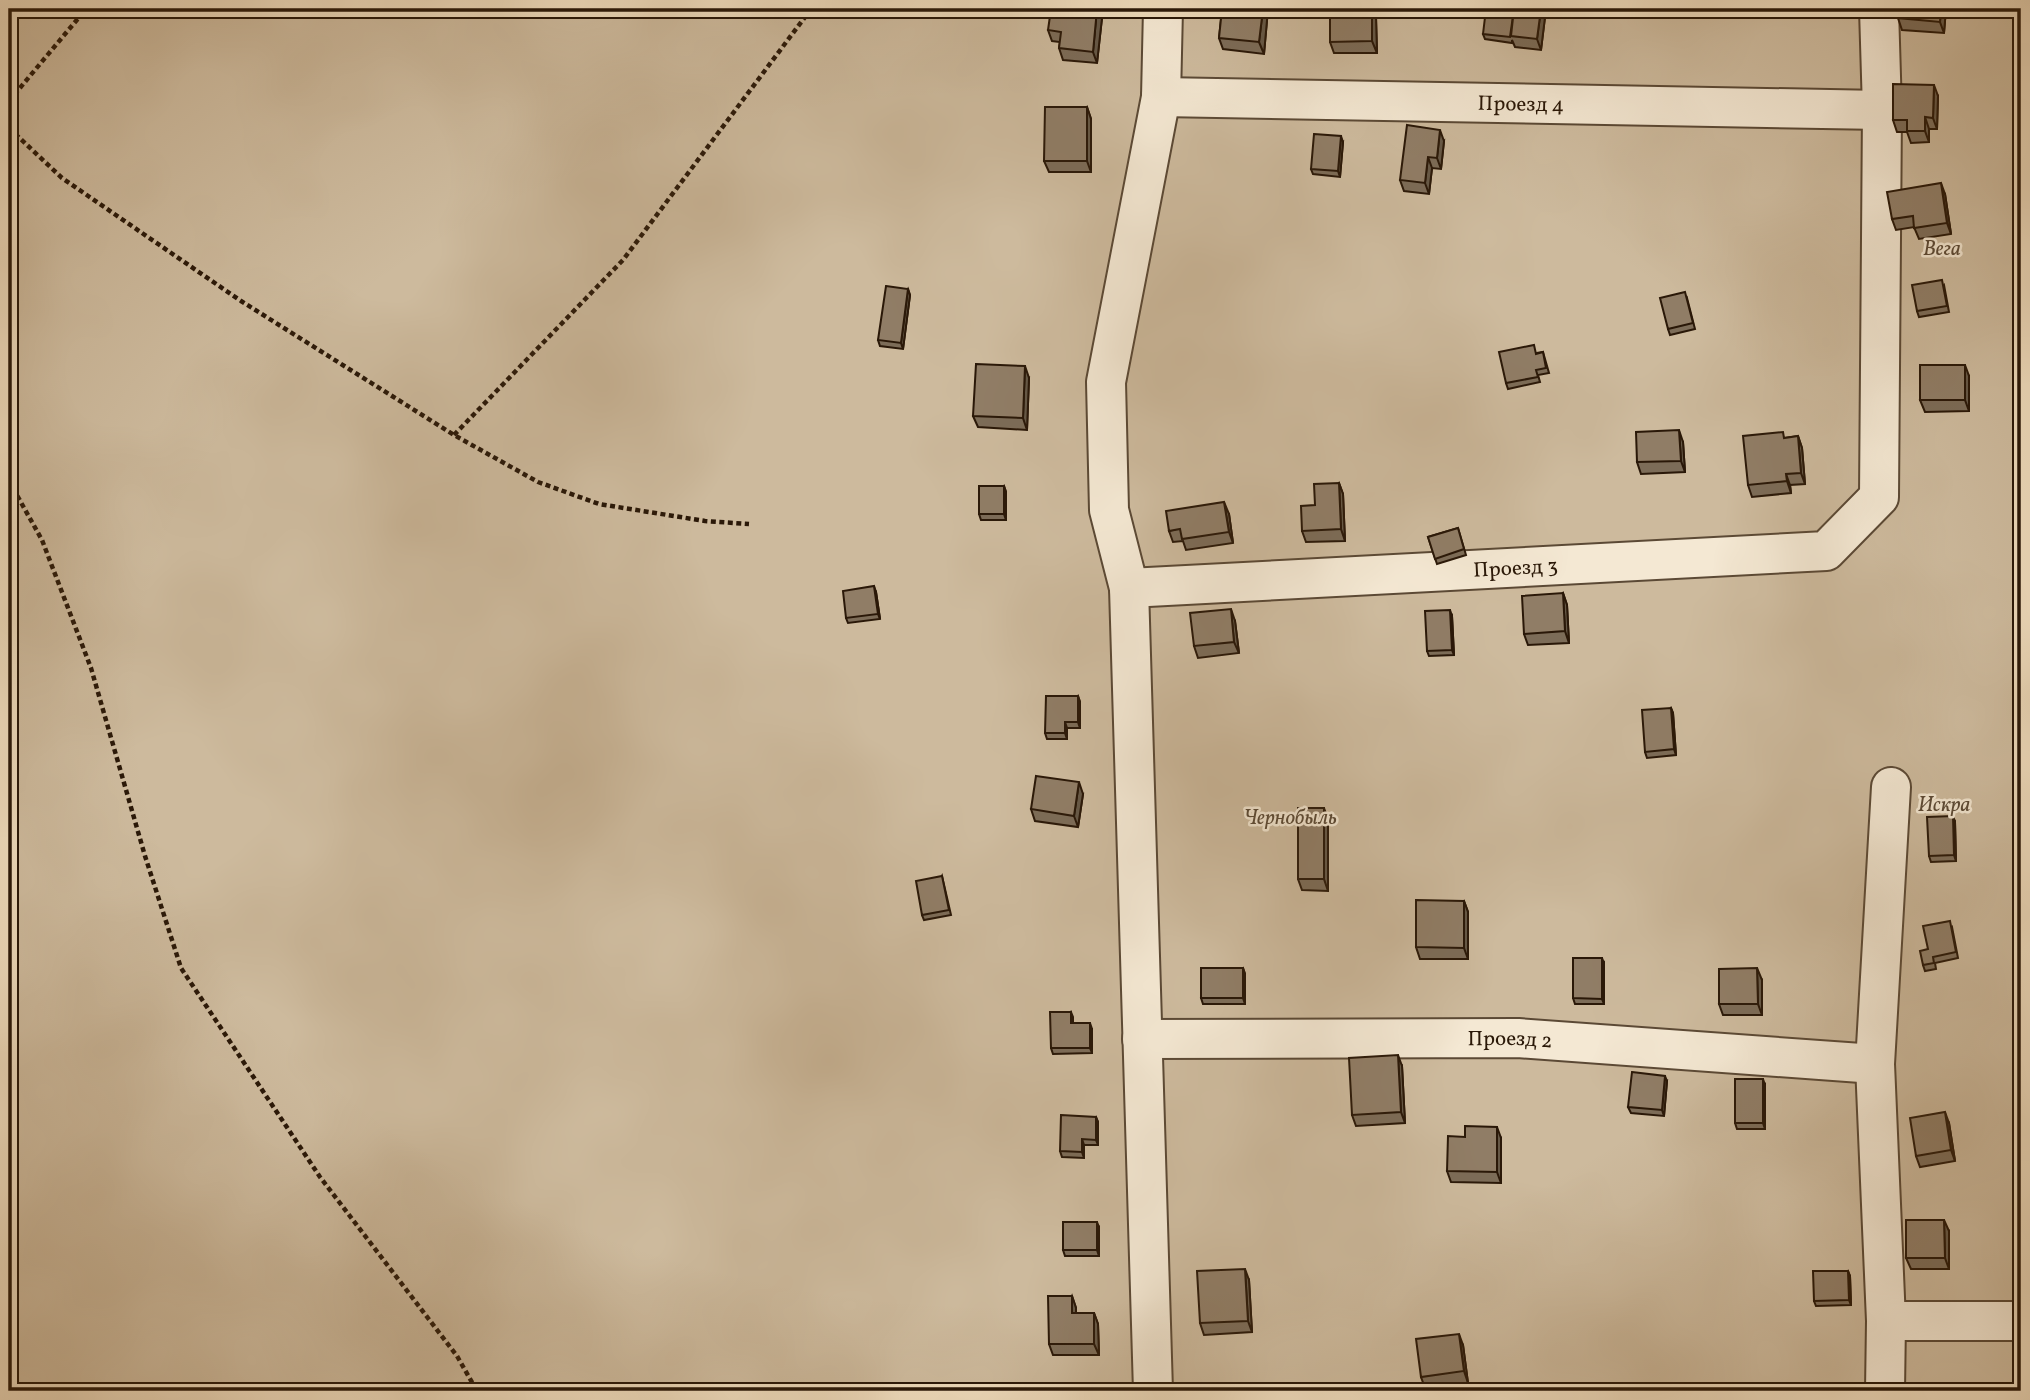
<svg xmlns="http://www.w3.org/2000/svg" width="2030" height="1400" viewBox="0 0 2030 1400" font-family="Vollkorn,serif">
<style>
.green{fill:#cdba9d;stroke:#7c6952;stroke-width:2}
.lines{fill:none;stroke-linecap:round;stroke-linejoin:round}
.minor-casing{stroke:#5b4935;stroke-width:42}
.path{stroke:#2a1808;stroke-width:4.5;stroke-dasharray:5 3.5;stroke-linecap:butt}
.minor{stroke:#f4e8d3;stroke-width:38}
.wall{fill:#7c6c58;stroke:#2a1808;stroke-width:2}
.shaded-wall{fill:#655847;stroke:#2a1808;stroke-width:2}
.building{fill:#907d66;stroke:#2a1808;stroke-width:2}
.labels{text-anchor:middle;stroke-width:5;stroke-linejoin:round;paint-order:stroke}
.street-label{font-size:21px;fill:#2a1808;stroke:#f4e8d3}
.park-label{font-size:21px;font-style:italic;fill:#5b4935;stroke:#f4e8d3}
</style>
<rect width="100%" height="100%" fill="#eedbbc"/>
<filter id="stains"><feTurbulence type="fractalNoise" baseFrequency=".00286" numOctaves="4"/><feColorMatrix values="0 0 0 0 .2 0 0 0 0 .09 0 0 0 0 .02 0 0 0 .5 -.17"/></filter>
<radialGradient id="worn" r=".72"><stop offset=".6" stop-color="#630" stop-opacity="0"/><stop offset="1" stop-color="#630" stop-opacity=".3"/></radialGradient>
<rect class="green" x="9" y="9" width="2012" height="1382"/>
<g class="lines">
<defs>
<g id="minor">
<path id="s1" d="M 1161,97 L 1882,110"/>
<path id="s2" d="M 1129,588 L 1826,551 L 1879,497 L 1882,110 L 1879,9"/>
<path id="s3" d="M 1142,1039 L 1518,1038 L 1875,1064"/>
<polyline points="1886,1321 2021,1321"/>
<polyline points="1153,1391 1129,588 1109,510 1106,382 1161,97 1163,9"/>
<polyline points="1885,1391 1886,1321 1875,1064 1891,787"/>
</g>
</defs>
<use href="#minor" class="minor-casing"/>
<g class="path">
<polyline points="9,101 86,9"/>
<polyline points="9,128 62,178 241,301 454,435 538,482 599,504 705,521 749,524"/>
<polyline points="454,435 623,260 811,9"/>
<polyline points="9,481 42,540 91,668 145,856 181,968 320,1177 457,1356 477,1391"/>
</g>
<use href="#minor" class="minor"/>
</g>
<g class="wall">
<polygon points="1103,9 1097,63 1063,60 1059,48 1060,42 1052,41 1048,30"/>
<polygon points="1222,9 1268,9 1264,54 1223,49 1219,38"/>
<polygon points="1330,9 1373,9 1376,17 1377,53 1334,53 1330,42"/>
<polygon points="1546,9 1541,50 1515,47 1512,40 1512,43 1485,39 1483,34"/>
<polygon points="1946,9 1944,33 1902,30 1898,18"/>
<polygon points="1938,96 1937,129 1929,129 1929,142 1911,143 1907,132 1897,132 1893,120"/>
<polygon points="1087,107 1091,119 1091,172 1049,172 1044,161"/>
<polygon points="1444,141 1441,169 1432,168 1429,194 1404,191 1400,180"/>
<polygon points="1343,142 1340,177 1313,174 1311,169"/>
<polygon points="1945,194 1951,234 1919,239 1914,227 1896,230 1892,219"/>
<polygon points="1944,285 1949,312 1919,317 1917,311"/>
<polygon points="908,289 910,295 903,349 880,346 878,340"/>
<polygon points="1687,298 1695,329 1670,335 1668,329"/>
<polygon points="1543,352 1549,373 1538,375 1540,382 1508,389 1506,383 1537,353"/>
<polygon points="1969,376 1969,411 1925,412 1920,400"/>
<polygon points="1029,378 1027,430 978,427 973,416"/>
<polygon points="1798,436 1802,448 1805,484 1790,485 1791,493 1752,497 1748,485 1785,438"/>
<polygon points="1683,442 1685,472 1641,474 1637,462"/>
<polygon points="1339,483 1343,494 1345,541 1306,542 1302,531"/>
<polygon points="1004,486 1006,492 1006,520 981,520 979,514"/>
<polygon points="1229,514 1233,543 1186,550 1183,541 1173,542 1169,531"/>
<polygon points="1458,528 1466,555 1437,564 1428,537"/>
<polygon points="876,592 880,619 848,623 846,618"/>
<polygon points="1563,593 1567,605 1569,643 1528,645 1524,634"/>
<polygon points="1452,616 1454,655 1429,656 1427,651"/>
<polygon points="1235,621 1239,653 1198,658 1194,646"/>
<polygon points="1078,696 1080,702 1080,728 1067,728 1067,739 1047,739 1045,733"/>
<polygon points="1671,708 1673,713 1676,755 1647,758 1645,752"/>
<polygon points="1083,794 1078,827 1035,821 1031,809"/>
<polygon points="1328,819 1328,891 1302,890 1298,879"/>
<polygon points="1955,822 1956,861 1931,862 1929,856"/>
<polygon points="942,876 951,915 924,920 922,915"/>
<polygon points="1464,901 1468,912 1468,959 1420,959 1416,947"/>
<polygon points="1952,927 1958,958 1935,963 1936,969 1925,971 1923,965 1928,949"/>
<polygon points="1604,963 1604,1004 1575,1004 1573,998"/>
<polygon points="1243,968 1245,974 1245,1004 1203,1004 1201,998"/>
<polygon points="1762,980 1762,1015 1723,1015 1719,1004"/>
<polygon points="1071,1012 1073,1017 1073,1023 1092,1029 1092,1053 1053,1054 1051,1048"/>
<polygon points="1402,1066 1405,1123 1356,1126 1352,1115"/>
<polygon points="1667,1081 1664,1116 1631,1113 1628,1107"/>
<polygon points="1765,1085 1765,1129 1737,1129 1735,1123"/>
<polygon points="1096,1117 1098,1122 1098,1145 1084,1145 1084,1158 1062,1157 1060,1151"/>
<polygon points="1949,1123 1955,1161 1920,1167 1916,1156"/>
<polygon points="1501,1138 1501,1183 1451,1182 1447,1171"/>
<polygon points="1099,1227 1099,1256 1065,1256 1063,1250"/>
<polygon points="1949,1231 1949,1269 1911,1269 1906,1258"/>
<polygon points="1848,1271 1850,1276 1851,1305 1816,1306 1814,1301"/>
<polygon points="1249,1280 1252,1332 1204,1335 1200,1323"/>
<polygon points="1072,1296 1076,1308 1076,1313 1094,1313 1098,1324 1099,1355 1053,1355 1049,1344"/>
<polygon points="1463,1345 1468,1383 1425,1388 1421,1377"/>
</g>
<g class="shaded-wall">
<polygon points="1097,9 1103,9 1097,63 1093,52"/>
<polygon points="1263,9 1268,9 1264,54 1259,42"/>
<polygon points="1372,9 1373,9 1376,17 1377,53 1372,41"/>
<polygon points="1541,9 1546,9 1541,50 1537,39"/>
<polygon points="1941,9 1946,9 1944,33 1940,22"/>
<polygon points="1934,85 1938,96 1937,129 1933,118"/>
<polygon points="1087,107 1091,119 1091,172 1087,161"/>
<polygon points="1925,117 1929,129 1929,142 1925,131"/>
<polygon points="1440,130 1444,141 1441,169 1437,158"/>
<polygon points="1341,136 1343,142 1340,177 1338,171"/>
<polygon points="1428,157 1432,168 1429,194 1425,183"/>
<polygon points="1941,183 1945,194 1951,234 1947,223"/>
<polygon points="908,289 910,295 903,349 901,343"/>
<polygon points="1965,365 1969,376 1969,411 1965,400"/>
<polygon points="1025,366 1029,378 1027,430 1023,418"/>
<polygon points="1679,430 1683,442 1685,472 1681,461"/>
<polygon points="1798,436 1802,448 1805,484 1801,473"/>
<polygon points="1786,474 1790,485 1791,493 1787,481"/>
<polygon points="1339,483 1343,494 1345,541 1341,529"/>
<polygon points="1004,486 1006,492 1006,520 1004,514"/>
<polygon points="1224,502 1229,514 1233,543 1229,532"/>
<polygon points="874,586 876,592 880,619 878,614"/>
<polygon points="1563,593 1567,605 1569,643 1565,631"/>
<polygon points="1231,609 1235,621 1239,653 1234,642"/>
<polygon points="1450,610 1452,616 1454,655 1452,650"/>
<polygon points="1078,696 1080,702 1080,728 1078,722"/>
<polygon points="1671,708 1673,713 1676,755 1674,749"/>
<polygon points="1065,722 1067,728 1067,739 1065,733"/>
<polygon points="1079,782 1083,794 1078,827 1074,816"/>
<polygon points="1324,808 1328,819 1328,891 1324,879"/>
<polygon points="1953,816 1955,822 1956,861 1954,855"/>
<polygon points="1464,901 1468,912 1468,959 1464,948"/>
<polygon points="1602,958 1604,963 1604,1004 1602,999"/>
<polygon points="1243,968 1245,974 1245,1004 1243,998"/>
<polygon points="1757,968 1762,980 1762,1015 1758,1004"/>
<polygon points="1090,1023 1092,1029 1092,1053 1090,1048"/>
<polygon points="1398,1055 1402,1066 1405,1123 1401,1112"/>
<polygon points="1665,1076 1667,1081 1664,1116 1662,1110"/>
<polygon points="1763,1079 1765,1085 1765,1129 1763,1123"/>
<polygon points="1945,1112 1949,1123 1955,1161 1951,1150"/>
<polygon points="1096,1117 1098,1122 1098,1145 1096,1140"/>
<polygon points="1497,1127 1501,1138 1501,1183 1497,1172"/>
<polygon points="1082,1139 1084,1145 1084,1158 1082,1152"/>
<polygon points="1944,1220 1949,1231 1949,1269 1945,1258"/>
<polygon points="1097,1222 1099,1227 1099,1256 1097,1250"/>
<polygon points="1245,1269 1249,1280 1252,1332 1248,1321"/>
<polygon points="1848,1271 1850,1276 1851,1305 1849,1300"/>
<polygon points="1072,1296 1076,1308 1076,1324 1072,1313"/>
<polygon points="1094,1313 1098,1324 1099,1355 1094,1344"/>
<polygon points="1459,1334 1463,1345 1468,1383 1464,1371"/>
</g>
<g class="building">
<polygon points="1051,9 1097,9 1093,52 1059,48 1061,32 1048,30"/>
<polygon points="1222,9 1263,9 1259,42 1219,38"/>
<polygon points="1330,9 1372,9 1372,41 1330,42"/>
<polygon points="1486,9 1514,9 1510,37 1483,34"/>
<polygon points="1514,9 1541,9 1537,39 1511,36"/>
<polygon points="1899,9 1941,9 1940,22 1898,18"/>
<polygon points="1893,84 1934,85 1933,118 1925,117 1925,131 1907,131 1907,120 1893,120"/>
<polygon points="1045,107 1087,107 1087,161 1044,161"/>
<polygon points="1407,125 1440,130 1437,158 1428,157 1425,183 1400,180"/>
<polygon points="1314,134 1341,136 1338,171 1311,169"/>
<polygon points="1941,183 1947,223 1914,228 1913,216 1892,219 1887,192"/>
<polygon points="1942,280 1947,306 1917,311 1912,285"/>
<polygon points="886,286 908,289 901,343 878,340"/>
<polygon points="1685,292 1693,323 1668,329 1660,298"/>
<polygon points="1534,345 1536,354 1543,352 1546,368 1536,370 1538,377 1506,383 1499,352"/>
<polygon points="976,364 1025,366 1023,418 973,416"/>
<rect x="1920" y="365" width="45" height="35"/>
<polygon points="1679,430 1681,461 1637,462 1636,432"/>
<polygon points="1783,432 1784,438 1798,436 1801,473 1786,474 1787,481 1748,485 1743,436"/>
<polygon points="1339,483 1341,529 1302,531 1301,506 1315,505 1314,484"/>
<rect x="979" y="486" width="25" height="28"/>
<polygon points="1224,502 1229,532 1182,539 1180,529 1169,531 1166,511"/>
<polygon points="1458,528 1464,549 1435,559 1428,537"/>
<polygon points="874,586 878,614 846,618 843,591"/>
<polygon points="1563,593 1565,631 1524,634 1522,596"/>
<polygon points="1231,609 1234,642 1194,646 1190,613"/>
<polygon points="1450,610 1452,650 1427,651 1425,611"/>
<polygon points="1046,696 1078,696 1078,722 1065,722 1065,733 1045,733"/>
<polygon points="1671,708 1674,749 1645,752 1642,710"/>
<polygon points="1036,776 1079,782 1074,816 1031,809"/>
<rect x="1298" y="808" width="26" height="71"/>
<polygon points="1953,816 1954,855 1929,856 1927,817"/>
<polygon points="942,876 949,910 922,915 916,881"/>
<polygon points="1416,900 1464,901 1464,948 1416,947"/>
<polygon points="1950,921 1956,952 1933,957 1934,963 1923,965 1920,951 1928,949 1923,926"/>
<polygon points="1573,958 1602,958 1602,999 1573,998"/>
<rect x="1201" y="968" width="42" height="30"/>
<polygon points="1757,968 1758,1004 1719,1004 1719,969"/>
<polygon points="2021,1001 2021,1018 2019,1018 2018,1002"/>
<polygon points="1050,1012 1071,1012 1071,1023 1090,1023 1090,1048 1051,1048"/>
<polygon points="1398,1055 1401,1112 1352,1115 1349,1058"/>
<polygon points="1632,1072 1665,1076 1662,1110 1628,1107"/>
<rect x="1735" y="1079" width="28" height="44"/>
<polygon points="1945,1112 1951,1150 1916,1156 1910,1118"/>
<polygon points="1061,1115 1096,1117 1096,1140 1082,1139 1082,1152 1060,1151"/>
<polygon points="1465,1126 1497,1127 1497,1172 1447,1171 1448,1136 1465,1137"/>
<polygon points="1906,1220 1944,1220 1945,1258 1906,1258"/>
<rect x="1063" y="1222" width="34" height="28"/>
<polygon points="1245,1269 1248,1321 1200,1323 1197,1271"/>
<polygon points="1813,1271 1848,1271 1849,1300 1814,1301"/>
<polygon points="1048,1296 1072,1296 1072,1313 1094,1313 1094,1344 1049,1344"/>
<polygon points="1459,1334 1464,1371 1421,1377 1416,1339"/>
</g>
<g class="labels">
<g class="street-label">
<text dy="7" stroke="none"><textPath href="#s1" startOffset="360">Проезд 4</textPath></text>
<text dy="7" stroke="none"><textPath href="#s2" startOffset="387">Проезд 3</textPath></text>
<text dy="7" stroke="none"><textPath href="#s3" startOffset="368">Проезд 2</textPath></text>
</g>
<g class="park-label">
<text x="1942" y="255">Вега</text>
<text x="1944" y="811">Искра</text>
<text x="1290" y="824">Чернобыль</text>
</g>
</g>
<rect width="2030" height="1400" fill="none" stroke="#eedbbc" stroke-width="35"/>
<rect x="10" y="10" width="2009" height="1379" fill="none" stroke="#2a1808" stroke-width="3.5"/>
<rect x="18" y="18" width="1995" height="1365" fill="none" stroke="#2a1808" stroke-width="2"/>
<rect width="100%" height="100%" filter="url(#stains)"/>
<rect width="100%" height="100%" fill="url(#worn)"/>
</svg>
